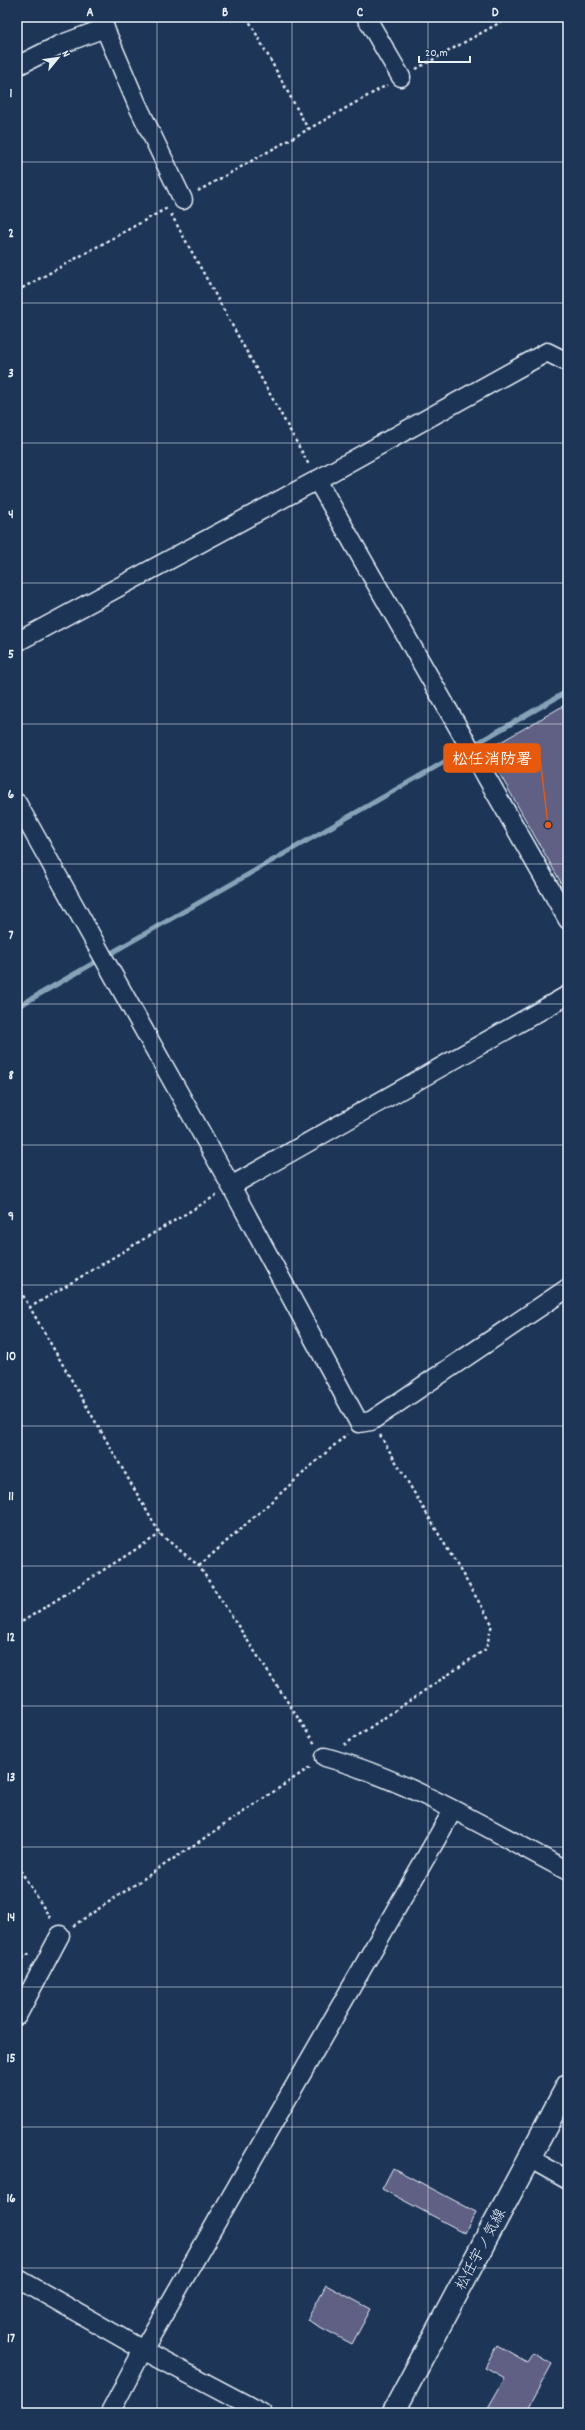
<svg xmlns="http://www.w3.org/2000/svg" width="585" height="2430" viewBox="0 0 585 2430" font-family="Dekko,'Klee One',sans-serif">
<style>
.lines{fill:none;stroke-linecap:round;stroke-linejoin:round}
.stream{stroke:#86a2b7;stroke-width:5}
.building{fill:#616184;stroke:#e8f1f8}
.street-casing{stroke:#e8f1f8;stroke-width:21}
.primary-casing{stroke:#e8f1f8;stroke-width:25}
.path{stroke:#e8f1f8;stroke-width:2.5;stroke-dasharray:3 3;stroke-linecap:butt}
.street{stroke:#1d3557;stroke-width:18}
.primary{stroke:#1d3557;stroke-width:22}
.grid{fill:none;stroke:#e8f1f8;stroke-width:1;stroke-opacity:0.55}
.labels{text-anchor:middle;stroke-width:3;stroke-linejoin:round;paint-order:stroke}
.street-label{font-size:15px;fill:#e8f1f8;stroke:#1d3557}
.leader{fill:none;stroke:#e8590c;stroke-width:1.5}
.callout-dot{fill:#e8590c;stroke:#1d3557;stroke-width:1.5}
.callout{fill:#e8590c;stroke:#e8590c;stroke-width:1.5}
.callout-label{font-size:16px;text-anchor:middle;font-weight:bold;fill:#fff}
.neatline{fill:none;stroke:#e8f1f8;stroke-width:1.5}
.grid-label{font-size:13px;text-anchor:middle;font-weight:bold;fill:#e8f1f8}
</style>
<rect width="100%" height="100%" fill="#1d3557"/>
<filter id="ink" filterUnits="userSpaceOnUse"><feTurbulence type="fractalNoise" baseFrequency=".025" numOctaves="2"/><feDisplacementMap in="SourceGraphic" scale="8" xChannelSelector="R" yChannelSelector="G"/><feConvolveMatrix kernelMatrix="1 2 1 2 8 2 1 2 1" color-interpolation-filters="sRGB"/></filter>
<g filter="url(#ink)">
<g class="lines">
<polyline class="stream" points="17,1007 568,691"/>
</g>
<g class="building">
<polygon points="568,703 568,895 489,755 492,747"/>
<polygon points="393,2168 476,2212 465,2233 382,2189"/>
<polygon points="326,2285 371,2309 352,2344 307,2320"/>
<polygon points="497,2345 527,2362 533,2353 552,2364 525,2413 485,2413 505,2378 485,2367"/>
</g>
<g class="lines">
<defs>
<g id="street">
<polyline points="100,17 137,104 183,200"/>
<polyline points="366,17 401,77"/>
<polyline points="17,66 59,45 105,28"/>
<polyline points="317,480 568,920"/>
<polyline points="17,642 317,480 547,352 565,361 568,359"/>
<polyline points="17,803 231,1186 359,1423 371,1421 568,1288"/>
<polyline points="231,1186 568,995"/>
<path d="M 325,1757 C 411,1781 490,1830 568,1871"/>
<polyline points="17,2016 60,1935"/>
<polyline points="529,2158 568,2180"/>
<polyline points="17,2278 143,2350 262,2413"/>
<polyline points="110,2413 143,2350 453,1810"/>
</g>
<polyline id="primary" points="393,2413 568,2085"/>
</defs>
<use href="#street" class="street-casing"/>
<use href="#primary" class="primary-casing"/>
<g class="path">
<polyline points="247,17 308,129"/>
<polyline points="416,69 510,17"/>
<polyline points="198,191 387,85"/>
<polyline points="171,214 309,465"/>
<polyline points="17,291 169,207"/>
<polyline points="17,1285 160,1534 199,1566 315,1744"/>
<polyline points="29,1308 217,1195"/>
<polyline points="199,1566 347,1434"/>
<polyline points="17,1625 160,1534"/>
<polyline points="344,1745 486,1649 492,1624 380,1435"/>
<polyline points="17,1865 52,1921"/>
<polyline points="73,1926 312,1766"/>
<polyline points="17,1962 30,1953"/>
</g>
<use href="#street" class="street"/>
<use href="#primary" class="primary"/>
</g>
</g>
<path class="grid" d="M 157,17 L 157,2413M 292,17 L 292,2413M 428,17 L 428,2413M 17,162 L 568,162M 17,303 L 568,303M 17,443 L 568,443M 17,583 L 568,583M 17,724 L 568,724M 17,864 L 568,864M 17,1004 L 568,1004M 17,1145 L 568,1145M 17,1285 L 568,1285M 17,1426 L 568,1426M 17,1566 L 568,1566M 17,1706 L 568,1706M 17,1847 L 568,1847M 17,1987 L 568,1987M 17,2127 L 568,2127M 17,2268 L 568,2268"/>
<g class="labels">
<g class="street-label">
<text transform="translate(480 2249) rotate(-62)" y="5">松任宇ノ気線</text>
</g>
</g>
<path class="leader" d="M548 825L540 758"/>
<circle class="callout-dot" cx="548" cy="825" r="4"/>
<rect class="callout" x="444" y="744" width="96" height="28" rx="4"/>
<g class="callout-label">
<text x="492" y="764">松任消防署</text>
</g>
<rect width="585" height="2430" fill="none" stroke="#1d3557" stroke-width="44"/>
<g transform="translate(58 58) rotate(61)" stroke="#1d3557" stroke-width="3" paint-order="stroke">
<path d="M0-3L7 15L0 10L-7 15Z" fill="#e8f1f8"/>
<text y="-6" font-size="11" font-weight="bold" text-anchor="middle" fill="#e8f1f8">N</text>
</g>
<path d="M419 56v6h51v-6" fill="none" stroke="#e8f1f8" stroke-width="2"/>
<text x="425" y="56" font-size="12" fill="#e8f1f8" stroke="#1d3557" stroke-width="3" paint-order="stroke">20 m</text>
<rect x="22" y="22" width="541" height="2386" class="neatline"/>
<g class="grid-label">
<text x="90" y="16">A</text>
<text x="225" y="16">B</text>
<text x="360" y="16">C</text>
<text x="495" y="16">D</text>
<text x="11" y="97">1</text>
<text x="11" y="237">2</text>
<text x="11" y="377">3</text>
<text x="11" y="518">4</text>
<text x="11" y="658">5</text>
<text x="11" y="798">6</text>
<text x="11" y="939">7</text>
<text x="11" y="1079">8</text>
<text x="11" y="1220">9</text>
<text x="11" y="1360">10</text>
<text x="11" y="1500">11</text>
<text x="11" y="1641">12</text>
<text x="11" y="1781">13</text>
<text x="11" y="1921">14</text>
<text x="11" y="2062">15</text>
<text x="11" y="2202">16</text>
<text x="11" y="2342">17</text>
</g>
</svg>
